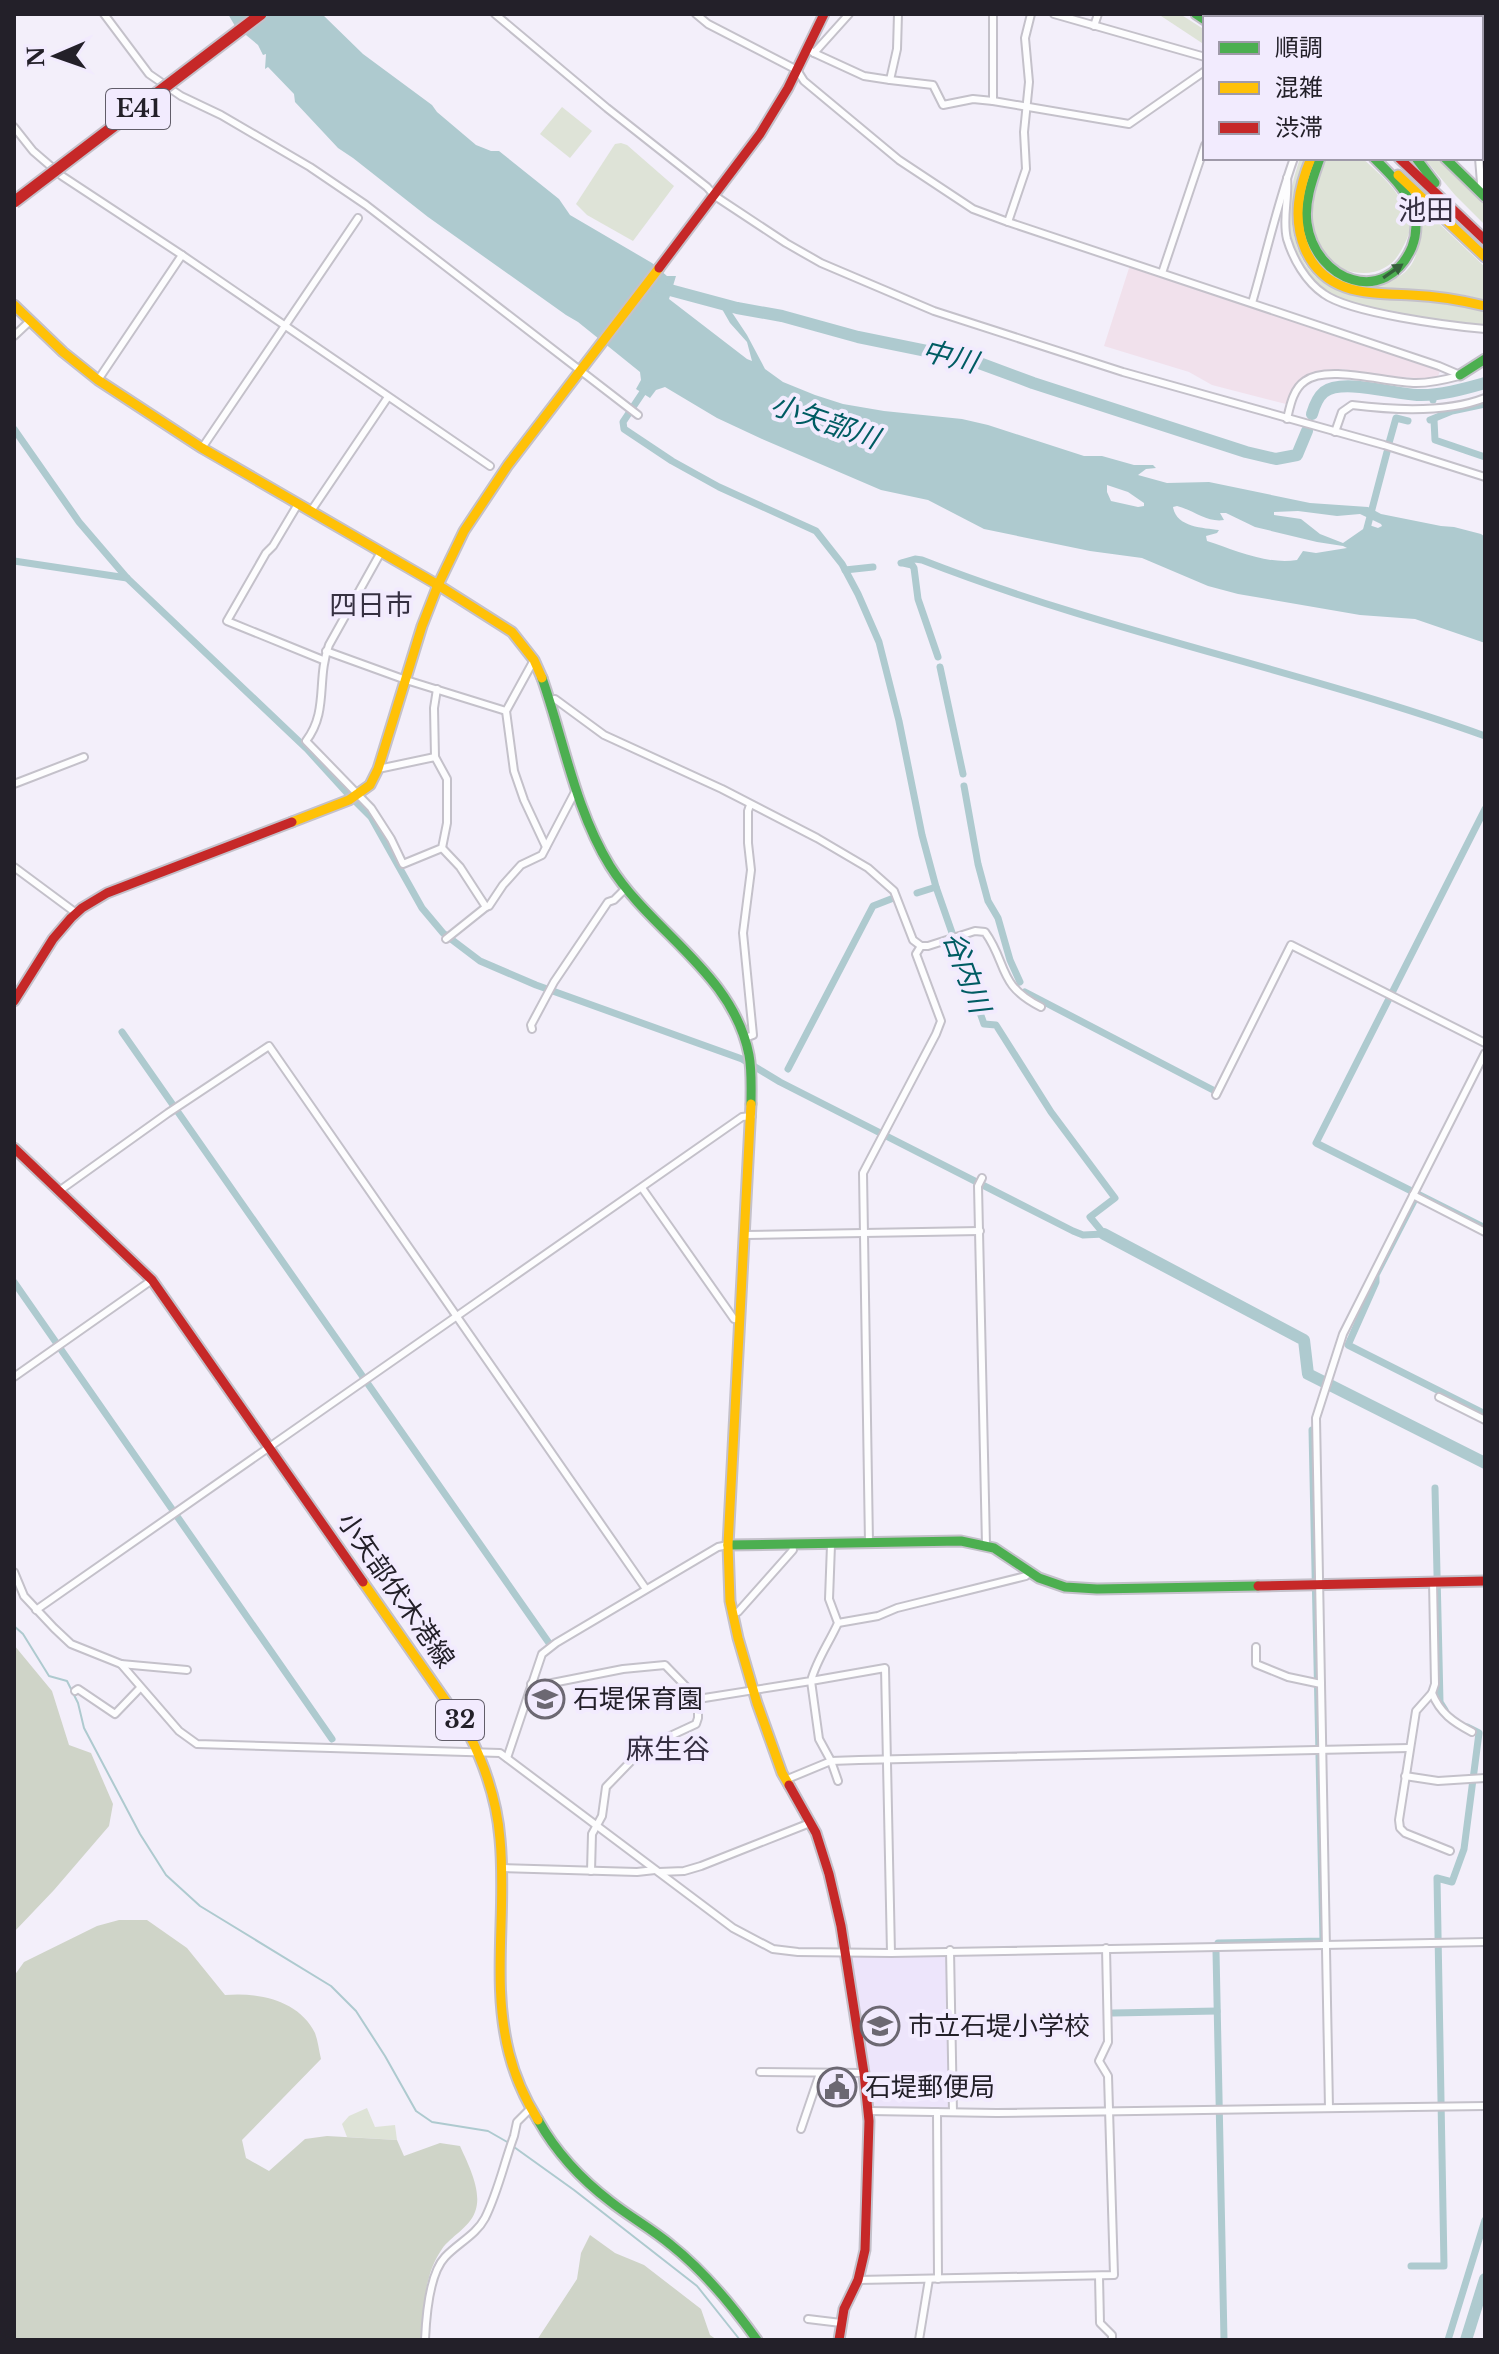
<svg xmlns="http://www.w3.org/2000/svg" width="1499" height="2354" viewBox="0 0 1499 2354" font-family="'Libre Baskerville','Noto Sans JP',serif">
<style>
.industrial{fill:#f1e1ec}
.built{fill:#ede5fb}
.green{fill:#dee3d7}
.forest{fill:#cfd4c8}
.water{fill:#aecacf;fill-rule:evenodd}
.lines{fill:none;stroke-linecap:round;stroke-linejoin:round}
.stream{stroke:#aecacf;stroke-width:2}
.canal{stroke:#aecacf;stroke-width:7}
.river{stroke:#aecacf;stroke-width:12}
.street-casing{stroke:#c4c1ca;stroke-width:10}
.fast-casing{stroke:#c4c1ca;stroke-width:13}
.slow-casing{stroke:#c4c1ca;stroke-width:13}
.jam-casing{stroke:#c4c1ca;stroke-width:13}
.street{stroke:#fdfdfe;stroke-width:6}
.fast{stroke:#4caf50;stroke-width:9}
.slow{stroke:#ffc107;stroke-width:9}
.jam{stroke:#c62828;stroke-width:9}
.jam-bridge-casing{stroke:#c4c1ca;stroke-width:15;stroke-linecap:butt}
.jam-bridge{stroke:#c62828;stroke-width:11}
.oneway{fill:#35603b}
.labels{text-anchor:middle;stroke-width:8;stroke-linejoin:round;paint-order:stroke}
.shield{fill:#f2ebfe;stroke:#615d69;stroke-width:2}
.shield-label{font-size:24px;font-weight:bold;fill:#232029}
.street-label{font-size:26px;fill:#232029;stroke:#f2ebfe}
.poi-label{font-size:26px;fill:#232029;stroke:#f2ebfe;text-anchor:start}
.neighbourhood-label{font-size:28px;fill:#363042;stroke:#f2ebfe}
.water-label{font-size:28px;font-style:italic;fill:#005c63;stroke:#f2ebfe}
</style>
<rect width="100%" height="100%" fill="#f3effa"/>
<polygon class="industrial" points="1130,265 1429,367 1440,371 1437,379 1378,376 1343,369 1323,370 1308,375 1295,386 1286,404 1212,385 1189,372 1104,346"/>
<polygon class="built" points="945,1955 948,1957 951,2110 872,2108 851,1957"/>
<g class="green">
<polygon points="1158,14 1180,14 1205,30 1205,45"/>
<polygon points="562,107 592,131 570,158 540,134"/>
<polygon points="621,143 627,145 674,186 633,241 587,215 576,204 615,144"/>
<path d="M 1300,158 L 1306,158 C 1300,179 1292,202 1292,224 C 1293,234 1296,245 1300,254 C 1320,301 1375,297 1418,301 C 1441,303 1463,306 1485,311 L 1485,325 C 1442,319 1384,315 1344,301 C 1314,290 1289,257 1288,225 C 1287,203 1293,179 1300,158 Z"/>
<path d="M 1324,158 L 1362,158 C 1380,174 1401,192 1408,216 C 1412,227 1409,235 1404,245 C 1399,255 1394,263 1384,268 C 1366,279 1334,271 1322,254 C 1315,244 1310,224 1311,212 C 1311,194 1318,175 1324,158 Z"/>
<polygon points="1424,158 1440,158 1485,204 1485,225 1455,195"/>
<path d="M 1416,202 L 1485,267 L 1485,300 L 1464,295 L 1368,288 C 1377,283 1389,282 1398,277 C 1425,262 1419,227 1416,202 Z"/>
<polygon points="367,2108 375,2127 395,2125 397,2140 347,2137 342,2124 349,2116"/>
</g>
<g class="forest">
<polygon points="14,1645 52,1691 69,1745 91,1753 113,1804 109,1826 54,1890 14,1932"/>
<path d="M 119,1920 L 147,1920 L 187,1948 L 225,1995 C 258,1992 299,2000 315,2033 C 318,2041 319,2051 321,2059 L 242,2140 L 246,2158 L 269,2171 L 305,2139 L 327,2136 L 397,2140 L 404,2156 L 440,2143 L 460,2146 C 468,2164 483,2192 475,2212 C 469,2228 451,2236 442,2249 C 424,2275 422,2310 426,2340 L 14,2340 L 14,1976 L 24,1962 L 97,1926 Z"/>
<polygon points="590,2235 615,2253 644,2265 701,2309 710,2335 717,2340 537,2340 577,2279 581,2253"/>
</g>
<path class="water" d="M 228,14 L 322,14 L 363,54 L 432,105 L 437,112 L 476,145 L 491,151 L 499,151 L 559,199 L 570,215 L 652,263 L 667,276 L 676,276 L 669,299 L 747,359 L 752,361 L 747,342 L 730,323 L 722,309 L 731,311 L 747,335 L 765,369 L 783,382 L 815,395 L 843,404 L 884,411 L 962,419 L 988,425 L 1084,456 L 1102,456 L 1134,465 L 1153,465 L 1156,468 L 1146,469 L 1138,475 L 1167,483 L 1209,482 L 1310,503 L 1368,507 L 1381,514 L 1441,526 L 1454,527 L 1481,534 L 1485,537 L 1485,643 L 1415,619 L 1360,615 L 1238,594 L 1208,586 L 1142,558 L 1090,551 L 984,529 L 928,500 L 881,490 L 762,439 L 717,418 L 665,387 L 656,390 L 650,398 L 636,389 L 641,380 L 640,372 L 578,322 L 566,315 L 428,217 L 353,158 L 338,148 L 295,102 L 294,94 L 268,67 L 265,69 L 266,54 L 263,55 L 258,45 L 235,26 ZM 1107,485 L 1128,492 L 1144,503 L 1144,506 L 1138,507 L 1111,501 L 1107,492 ZM 1177,506 C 1193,510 1208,523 1224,520 L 1220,513 L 1226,513 L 1255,527 L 1317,542 L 1343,546 L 1347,548 L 1316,553 L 1303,551 L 1297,560 C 1267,565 1235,550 1207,541 L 1206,536 L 1217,533 L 1219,530 C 1203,528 1176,527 1173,507 ZM 1298,511 L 1337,516 L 1360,514 L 1381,524 L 1382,526 L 1378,528 L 1369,525 L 1343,543 L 1320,534 L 1301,519 L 1274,515 L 1274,512 Z"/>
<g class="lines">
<g class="stream">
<polyline points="14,1626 23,1634 49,1676 67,1681 78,1703 84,1728 140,1834 166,1875 200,1906 331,1986 356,2011 385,2056 416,2111 432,2122 488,2131 509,2143"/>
<polyline points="514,2147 574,2190 697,2286 740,2340"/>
</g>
<g class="canal">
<polyline points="647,386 623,422 624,429 672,461 719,487 816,531 842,564 858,594 879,642 899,721 922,835 936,887 984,1024 996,1025 1051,1112 1115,1198 1090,1217 1104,1234"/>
<polyline points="1433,394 1433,400"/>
<polyline points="1430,420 1452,411 1485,404"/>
<polyline points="1434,420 1435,440 1485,457"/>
<polyline points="14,429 79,522 127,578 307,749 347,793 371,817 422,908 443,933 480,961 536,985 742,1059 780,1082 1073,1231 1083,1235 1104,1234"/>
<polyline points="1389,443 1396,418 1408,421"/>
<polyline points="1366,532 1387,452"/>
<polyline points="14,561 127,578"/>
<path d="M 901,563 L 915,559 L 922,560 C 1106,632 1300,670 1485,736"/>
<polyline points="903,563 912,565 914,568 918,599 938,657"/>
<polyline points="845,570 873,567"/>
<polyline points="940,667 963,774"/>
<polyline points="964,786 978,864 988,901 998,918 1010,960 1020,982"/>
<polyline points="1485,809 1316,1143 1485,1228"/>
<polyline points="917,893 936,887"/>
<polyline points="1025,992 1213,1090"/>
<polyline points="122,1032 549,1643"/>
<polyline points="788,1069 873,906 891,899"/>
<polyline points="1414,1201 1376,1275 1376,1282 1348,1345 1485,1414"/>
<polyline points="14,1282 332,1739"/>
<polyline points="1435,1488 1440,1702 1445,1710"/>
<polyline points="1218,1943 1323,1941 1312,1430"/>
<polyline points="1216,1951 1224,2340"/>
<polyline points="1113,2013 1217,2011"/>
<polyline points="1411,2266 1444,2266 1437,1878 1452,1882 1464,1849 1479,1733 1467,1727"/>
<polyline points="1448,2340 1485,2220"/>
</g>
<g class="river">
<polyline points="655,286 737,308 782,316 858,337 971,360 1033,383 1246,452 1276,459 1297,455 1307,431"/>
<path d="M 1312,414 C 1314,407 1318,397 1324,392 C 1342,378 1394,394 1417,395 C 1439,396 1464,389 1485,383"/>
<polyline points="1104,1234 1304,1340 1308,1374 1485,1463"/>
<polyline points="1466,2340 1485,2279"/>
</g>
<defs>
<g id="street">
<polyline points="104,14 149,74 181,96 221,115 310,167 366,205 638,415"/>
<polyline points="495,14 607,108 707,187 715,196 786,243 821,263 934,311 1123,372 1384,445 1485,477"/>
<polyline points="696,14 708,24 797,70 804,81 899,160 973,209 1008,222 1439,366 1460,375"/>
<polyline points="993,14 993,101 1129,124 1205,71"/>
<polyline points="1054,14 1205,57"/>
<polyline points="1419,14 1421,18"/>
<polyline points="1476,14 1485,17"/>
<polyline points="1094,26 1098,14"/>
<polyline points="1481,46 1485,52"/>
<polyline points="811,51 814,53 849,14"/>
<polyline points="814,53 864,76 890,80 897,49 898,14"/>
<polyline points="890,80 933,85 943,105 973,99 993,101"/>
<polyline points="14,127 33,151 62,176 182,255 490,466"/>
<polyline points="1481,131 1482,118"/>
<polyline points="1479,158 1482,195"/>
<path d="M 1287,178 C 1289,198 1282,219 1287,239 C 1293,259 1306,282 1324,294 C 1350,313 1450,326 1485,329"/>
<polyline points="1008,222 1026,169 1024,132 1029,82 1025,38 1031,14"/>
<polyline points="1162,273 1205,145"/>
<path d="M 1252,303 C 1266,255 1277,205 1294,158"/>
<polyline points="14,336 30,321"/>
<polyline points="98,380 182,255"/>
<path d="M 1287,419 C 1290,406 1293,389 1305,381 C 1327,364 1387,383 1416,383 C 1431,383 1444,380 1459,376"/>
<path d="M 1335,432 L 1342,412 L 1352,405 C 1392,410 1447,413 1485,398"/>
<polyline points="202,448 358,218"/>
<polyline points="298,504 273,546 266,553 227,621 323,660"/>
<polyline points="311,511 388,397"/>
<path d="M 381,552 L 329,645 C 316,679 329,711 306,741 L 371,808 L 391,839 L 403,864 L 442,848 L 447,823 L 447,779 L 435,757 L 434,708 L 437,689"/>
<polyline points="326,651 406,680 506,711"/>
<polyline points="534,660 506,711 514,771 524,800 546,847"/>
<path d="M 550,700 L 555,699 L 604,735 L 722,789 L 817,838 L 868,868 L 894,891 L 913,940 L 921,946 L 928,946 L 975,931 L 985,932 C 1008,964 997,985 1041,1007"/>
<polyline points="378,769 435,757"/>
<polyline points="14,784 84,757"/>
<polyline points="442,848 460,867 486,907 446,939"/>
<polyline points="14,867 76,913"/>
<polyline points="486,907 489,906 503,885 521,865 542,855 576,790"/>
<polyline points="532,1029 531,1025 554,982 608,902 614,900 626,888"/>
<polyline points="745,1038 753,1035 743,933 751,870 748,843 748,811 750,805"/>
<polyline points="1216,1095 1291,945 1485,1043"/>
<polyline points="982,1178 978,1186 986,1545"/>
<polyline points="642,1188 734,1319 741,1320"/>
<polyline points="59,1191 168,1113 269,1046 646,1589"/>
<polyline points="1413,1195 1485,1232"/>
<polyline points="745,1235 980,1231"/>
<polyline points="14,1377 152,1280"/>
<polyline points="1439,1397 1485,1420"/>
<polyline points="869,1543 863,1173 936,1034 941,1021 916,954 921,946"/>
<polyline points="14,1572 24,1596 54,1628 71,1644 121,1664 179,1731 197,1744 500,1753 733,1928 773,1949 798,1952 891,1953 1485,1942"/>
<polyline points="1433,1582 1435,1684 1432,1693 1416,1711 1399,1820 1400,1828 1405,1833 1450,1851"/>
<polyline points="36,1610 742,1117 752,1116"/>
<polyline points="733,1613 738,1612 793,1550 792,1545"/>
<polyline points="838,1623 878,1616 897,1608 1026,1576 1029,1573"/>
<polyline points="1256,1647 1256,1664 1288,1677 1321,1684"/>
<polyline points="121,1664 187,1670"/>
<path d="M 531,1684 L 537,1686 L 623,1669 L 665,1665 L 698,1699 L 811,1681 C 816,1661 829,1643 838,1623 L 829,1599 L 831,1545"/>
<polyline points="75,1691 78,1689 115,1714 140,1688"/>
<path d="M 1432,1693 C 1440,1713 1453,1722 1472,1732"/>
<polyline points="507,1758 542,1654 556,1643 718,1547 728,1545"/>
<polyline points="1405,1776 1438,1781 1485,1778"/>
<polyline points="785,1780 831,1761 859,1760 1409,1748"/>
<polyline points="838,1781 831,1761 819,1739 811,1681 885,1668 891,1953"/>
<polyline points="503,1868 637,1872 655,1870"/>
<polyline points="591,1871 592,1834 602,1816 606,1787 634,1758 668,1737 696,1724 698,1718 698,1699"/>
<polyline points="659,1872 684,1871 701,1866 810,1823"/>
<polyline points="950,1950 953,2112"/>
<polyline points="760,2072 864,2073"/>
<polyline points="1329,2108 1316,1418 1343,1334 1485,1053"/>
<polyline points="869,2111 997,2113 1485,2106"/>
<polyline points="937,2112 938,2279"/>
<polyline points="801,2129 820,2073"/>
<polyline points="1099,2276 1100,2323 1112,2335 1112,2340"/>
<polyline points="858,2280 1114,2275 1108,2076 1099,2061 1108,2042 1106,1948"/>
<polyline points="808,2319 841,2323"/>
<path d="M 425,2340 C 426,2317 429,2274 445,2257 C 458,2243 476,2235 485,2218 C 498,2192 504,2163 514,2136 L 517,2122 L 530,2109"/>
<polyline points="919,2340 929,2279"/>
</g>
<g id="fast">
<polyline points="1196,14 1205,20"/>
<polyline points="1244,14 1260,16 1285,14"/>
<polyline points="1371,14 1371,18"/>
<polyline points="1358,18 1359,14"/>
<path d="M 1320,158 C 1313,178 1304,201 1307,223 C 1315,281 1386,308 1412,247 C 1417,234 1417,219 1412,206 C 1404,187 1388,172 1374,158"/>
<polyline points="1416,158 1435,183"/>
<polyline points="1445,158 1485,197"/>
<polyline points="1460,375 1485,359"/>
<path d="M 542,678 C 564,741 575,809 610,866 C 652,933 733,973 749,1055 C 752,1071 751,1088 751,1104"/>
<polyline points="728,1545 961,1541 994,1548 1039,1578 1065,1587 1097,1589 1258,1586"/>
<path d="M 538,2120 C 556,2152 582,2180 611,2202 C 630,2217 652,2229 671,2245 C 705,2272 732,2305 757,2340"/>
</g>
<g id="slow">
<polyline points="1218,14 1224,18"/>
<polyline points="1350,14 1350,18"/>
<path d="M 1311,158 C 1299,187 1292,218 1305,249 C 1325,295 1368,293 1411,295 C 1436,296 1461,300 1485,306"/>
<polyline points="1398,175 1485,257"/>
<polyline points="14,305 63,352 98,380 202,448 438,585 512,632 534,660 542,678"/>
<polyline points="292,822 349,800 370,785 378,769 422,626 438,585 464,531 508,465 659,268"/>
<polyline points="751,1104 728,1545 730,1601 738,1638 757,1703 782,1773 789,1785"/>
<path d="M 363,1582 L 469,1734 C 486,1768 497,1801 500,1839 C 507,1910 491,1983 509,2053 C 515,2077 525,2099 538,2120"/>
</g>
<g id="jam">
<polyline points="1388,14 1388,18"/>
<polyline points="1399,158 1485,240"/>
<polyline points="659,268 760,134 788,88 824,14"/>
<polyline points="14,1001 53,939 71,918 82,908 107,893 292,822"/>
<polyline points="14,1148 152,1280 363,1582"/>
<polyline points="1258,1586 1485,1581"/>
<polyline points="789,1785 816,1833 829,1874 841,1926 864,2073 869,2121 865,2250 858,2280 844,2309 839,2340"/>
</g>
</defs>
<use href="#street" class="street-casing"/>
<use href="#fast" class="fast-casing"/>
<use href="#slow" class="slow-casing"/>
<use href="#jam" class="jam-casing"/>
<use href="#street" class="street"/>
<use href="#fast" class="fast"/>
<use href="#slow" class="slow"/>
<use href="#jam" class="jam"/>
<defs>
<polyline id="jam-bridge" points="14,202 261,14"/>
</defs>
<use href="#jam-bridge" class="jam-bridge-casing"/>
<use href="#jam-bridge" class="jam-bridge"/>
</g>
<defs><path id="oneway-solid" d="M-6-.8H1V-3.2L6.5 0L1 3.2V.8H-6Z" transform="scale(2)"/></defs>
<use class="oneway" href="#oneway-solid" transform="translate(1393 271) rotate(-35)"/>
<defs>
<symbol id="school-ring" viewBox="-11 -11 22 22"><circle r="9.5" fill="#f2ebfe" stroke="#6c6872" stroke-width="1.5"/><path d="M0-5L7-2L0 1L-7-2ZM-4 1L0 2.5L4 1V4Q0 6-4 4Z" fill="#6c6872"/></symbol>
<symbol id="civic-ring" viewBox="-11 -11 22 22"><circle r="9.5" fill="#f2ebfe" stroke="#6c6872" stroke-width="1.5"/><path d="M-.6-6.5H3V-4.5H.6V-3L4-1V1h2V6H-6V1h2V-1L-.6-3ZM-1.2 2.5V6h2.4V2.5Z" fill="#6c6872"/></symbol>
</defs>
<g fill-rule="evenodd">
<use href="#school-ring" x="523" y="1677" width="44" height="44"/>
<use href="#school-ring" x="858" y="2004" width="44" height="44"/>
<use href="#civic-ring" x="815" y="2065" width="44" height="44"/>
</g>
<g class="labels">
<g class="shield">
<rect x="106" y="89" width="64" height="40" rx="6"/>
<rect x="436" y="1700" width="48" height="40" rx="6"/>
</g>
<g class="shield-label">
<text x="138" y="117">E41</text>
<text x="460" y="1728">32</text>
</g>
<g class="street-label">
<text transform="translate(396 1590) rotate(55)" y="9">小矢部伏木港線</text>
</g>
<g class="poi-label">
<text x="573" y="1708">石堤保育園</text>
<text x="908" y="2035">市立石堤小学校</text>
<text x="865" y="2096">石堤郵便局</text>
</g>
<g class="neighbourhood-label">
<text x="1426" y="220">池田</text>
<text x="371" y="615">四日市</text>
<text x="668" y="1759">麻生谷</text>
</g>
<g class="water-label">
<text transform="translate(950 356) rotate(14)" y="10">中川</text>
<text transform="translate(825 421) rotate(19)" y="10">小矢部川</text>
<text transform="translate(967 972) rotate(70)" y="10">谷内川</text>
</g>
</g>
<rect width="1499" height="2354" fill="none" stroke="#232029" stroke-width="32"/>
<rect x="1203" y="16" width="280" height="144" fill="#f2ebfe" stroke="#9f9aa9" stroke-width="2"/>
<rect x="1219" y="42" width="40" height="12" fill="#4caf50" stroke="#9f9aa9" stroke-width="2"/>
<text x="1275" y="56" font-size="24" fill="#232029">順調</text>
<rect x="1219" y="82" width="40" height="12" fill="#ffc107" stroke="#9f9aa9" stroke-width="2"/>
<text x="1275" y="96" font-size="24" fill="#232029">混雑</text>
<rect x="1219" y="122" width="40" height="12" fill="#c62828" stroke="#9f9aa9" stroke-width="2"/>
<text x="1275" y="136" font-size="24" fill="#232029">渋滞</text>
<g transform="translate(56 56) rotate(268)" stroke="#f2ebfe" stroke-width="6" paint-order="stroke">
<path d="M0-6L14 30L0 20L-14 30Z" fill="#232029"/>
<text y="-12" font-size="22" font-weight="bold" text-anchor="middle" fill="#232029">N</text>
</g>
</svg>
